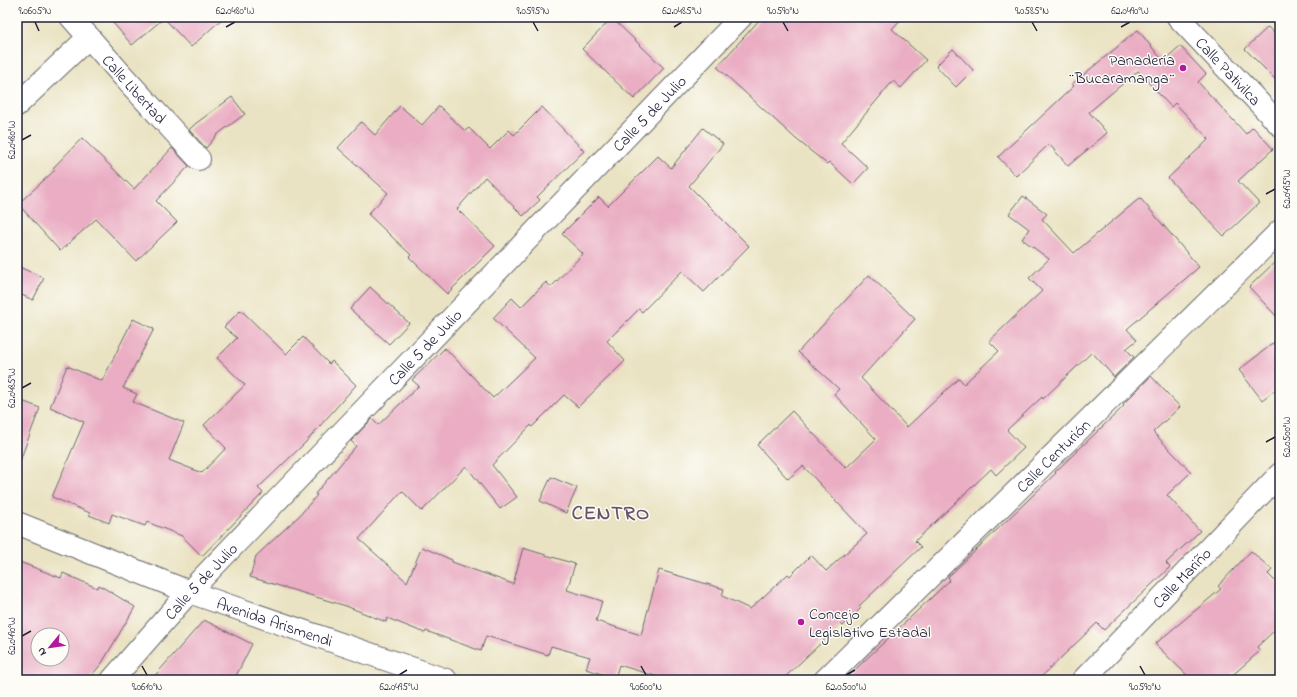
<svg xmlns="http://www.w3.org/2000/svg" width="1297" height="697" viewBox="0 0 1297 697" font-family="'Indie Flower',sans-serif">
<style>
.building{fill:#eaadc3;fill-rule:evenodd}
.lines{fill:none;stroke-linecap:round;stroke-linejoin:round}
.minor-casing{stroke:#68666b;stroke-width:24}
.minor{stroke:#fff;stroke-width:22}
.ticks{fill:none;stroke:#22223b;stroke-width:1.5}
.poi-dot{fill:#b5179e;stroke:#fdfcf7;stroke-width:1.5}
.labels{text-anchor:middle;stroke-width:3;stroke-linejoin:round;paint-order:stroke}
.poi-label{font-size:16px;fill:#22223b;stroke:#fdfcf7;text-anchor:end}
.street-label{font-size:16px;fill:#22223b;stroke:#fdfcf7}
.district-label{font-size:20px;font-weight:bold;letter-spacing:1px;fill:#68536b;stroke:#fdfcf7}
.neatline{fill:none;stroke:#22223b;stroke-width:1.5}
.ticks-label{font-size:10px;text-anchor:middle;fill:#22223b}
</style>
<rect width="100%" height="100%" fill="#fdfcf7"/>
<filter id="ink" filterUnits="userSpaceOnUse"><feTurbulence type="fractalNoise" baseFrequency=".025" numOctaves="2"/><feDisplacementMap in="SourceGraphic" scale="8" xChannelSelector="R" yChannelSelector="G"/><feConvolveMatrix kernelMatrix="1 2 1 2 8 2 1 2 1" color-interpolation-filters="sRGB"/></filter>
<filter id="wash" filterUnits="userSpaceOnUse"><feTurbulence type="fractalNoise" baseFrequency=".012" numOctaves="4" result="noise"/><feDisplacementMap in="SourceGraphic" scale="16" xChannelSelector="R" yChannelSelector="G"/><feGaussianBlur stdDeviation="0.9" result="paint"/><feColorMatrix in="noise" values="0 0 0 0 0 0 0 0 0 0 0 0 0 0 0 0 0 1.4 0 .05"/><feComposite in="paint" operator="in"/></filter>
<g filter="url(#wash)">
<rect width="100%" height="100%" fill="#eae3c3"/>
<g id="blocks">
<g class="building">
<polygon points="108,17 224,17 191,47 164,18 132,45"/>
<polygon points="762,17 903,17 892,29 926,60 901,88 893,81 841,143 868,168 853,184 829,162 827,164 796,139 717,67"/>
<polygon points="612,18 664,68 634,99 582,49"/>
<polygon points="1268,27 1280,40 1280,84 1245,49"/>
<polygon points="1138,30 1163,61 1180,46 1206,74 1198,82 1246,134 1253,127 1273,149 1238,181 1259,203 1224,236 1168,178 1209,139 1175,103 1171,107 1138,71 1089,112 1107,133 1068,166 1049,144 1016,176 998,157 1074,86 1072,84"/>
<polygon points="953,49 973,70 956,87 936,66"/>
<polygon points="232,97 245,114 218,134 206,148 189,130 195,124"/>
<polygon points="400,106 422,125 439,106 465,131 469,128 490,149 509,130 514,135 542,107 584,151 537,197 540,200 523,216 485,177 457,209 495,246 447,294 409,257 411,255 368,214 388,193 338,148 361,122 375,135"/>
<polygon points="703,128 723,144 689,186 749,246 704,292 682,271 642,312 639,309 607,341 625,361 578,407 564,395 532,427 531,425 492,465 517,497 500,509 466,466 422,511 402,491 359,539 407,582 422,547 452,560 452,562 513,584 523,548 575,564 567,590 602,601 596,621 641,635 659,570 724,589 722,596 750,609 788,574 790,576 811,555 826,571 867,534 803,466 788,479 757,445 792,411 846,468 876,439 834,394 839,389 798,352 869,275 915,319 861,378 907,427 959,378 964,384 999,351 989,341 1042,291 1029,278 1049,259 1022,239 1029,229 1009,214 1023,196 1047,214 1042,219 1074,253 1140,198 1199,267 1127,329 1137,340 1126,349 1134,357 1114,377 1092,352 1043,399 1042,397 1007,430 1024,448 996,475 991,469 915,541 921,547 859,606 861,608 843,626 841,624 782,680 669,680 619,665 615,678 586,669 590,657 551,646 548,655 486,636 481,651 426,631 425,633 387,618 386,622 346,606 250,577 256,556 300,515 317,495 315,494 356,446 351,441 372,419 378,425 419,386 412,380 445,348 493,398 535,358 493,318 512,298 521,307 546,282 551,287 583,254 562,234 599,197 608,206 658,156 671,168"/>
<polygon points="82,138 134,189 172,148 189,166 156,201 177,222 136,261 96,219 60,251 18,204 55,170 53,168"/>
<polygon points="1280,257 1280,320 1249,287"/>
<polygon points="17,266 44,278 33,300 17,293"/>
<polygon points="370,287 409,323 389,344 350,309"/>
<polygon points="241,310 286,354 303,337 329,364 332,361 356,385 305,443 258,488 263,493 202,556 182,536 147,522 145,526 112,514 109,523 89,515 90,513 52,497 84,422 50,407 67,366 102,381 133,319 154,329 123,388 137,394 133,402 184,423 169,460 202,473 226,448 204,425 245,385 217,358 237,338 224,327"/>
<polygon points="1280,338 1280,386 1262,400 1239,370"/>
<polygon points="1151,376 1180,407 1153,432 1191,472 1167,495 1200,531 1166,563 1170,567 1104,630 1097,623 1038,680 844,680 950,580 948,577 1056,473 1055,472 1124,406 1123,404"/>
<polygon points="17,399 40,408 19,463 17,463"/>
<polygon points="551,477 577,488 566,513 540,501"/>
<polygon points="1251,551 1272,570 1268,574 1280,586 1280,625 1257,647 1260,651 1227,680 1192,680 1155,644 1221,589 1218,586"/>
<path d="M 17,561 L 61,578 L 63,573 L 97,588 L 99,585 L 135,607 L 102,663 L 88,680 L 32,680 L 17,673 ZM 38,635 L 62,635 L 62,659 L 38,659 Z"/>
<polygon points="204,620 252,644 234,680 151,680"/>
</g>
</g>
</g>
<g filter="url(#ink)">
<use href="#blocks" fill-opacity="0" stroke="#68666b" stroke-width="1"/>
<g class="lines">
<defs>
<g id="minor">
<path id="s1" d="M 71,17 L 122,75 L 199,159"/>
<path id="s2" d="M 1178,17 L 1280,125"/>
<polyline points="17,105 89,37"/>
<path id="s3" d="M 17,523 L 189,592 L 446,680"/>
<path id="s4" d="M 112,680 L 189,592 L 741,17"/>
<path id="s5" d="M 825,680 L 1280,231"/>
<path id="s6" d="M 1083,680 L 1280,474"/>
</g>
</defs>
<use href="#minor" class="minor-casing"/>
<use href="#minor" class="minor"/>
</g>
</g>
<path class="ticks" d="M 35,22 L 39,31M 533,22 L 538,31M 783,22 L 788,31M 1032,22 L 1037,31M 226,27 L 235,22M 674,27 L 682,22M 1121,27 L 1130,22M 22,140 L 31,135M 1266,194 L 1275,189M 22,388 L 31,383M 1266,442 L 1275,437M 22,636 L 31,631M 142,666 L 147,675M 641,666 L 646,675M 1140,666 L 1145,675M 399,675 L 407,670M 846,675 L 855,670"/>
<g class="poi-dot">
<circle cx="1183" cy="68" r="4"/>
<circle cx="801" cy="622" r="4"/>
</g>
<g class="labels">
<g class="poi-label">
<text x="1175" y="65">Panadería<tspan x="1175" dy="18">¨Bucaramanga¨</tspan></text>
<text x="809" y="619" text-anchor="start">Concejo<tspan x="809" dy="18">Legislativo Estadal</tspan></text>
</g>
<g class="street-label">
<text dy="6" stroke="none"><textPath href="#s2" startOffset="74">Calle Pativilca</textPath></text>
<text dy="6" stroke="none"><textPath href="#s1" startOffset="96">Calle Libertad</textPath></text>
<text dy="6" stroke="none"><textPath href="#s4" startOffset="781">Calle 5 de Julio</textPath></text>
<text dy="6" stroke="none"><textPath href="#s4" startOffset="457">Calle 5 de Julio</textPath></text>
<text dy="6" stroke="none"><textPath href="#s5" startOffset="320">Calle Centurión</textPath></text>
<text dy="6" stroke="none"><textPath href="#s6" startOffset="142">Calle Mariño</textPath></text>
<text dy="6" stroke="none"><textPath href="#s4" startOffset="133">Calle 5 de Julio</textPath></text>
<text dy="6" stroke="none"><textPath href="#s3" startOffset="276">Avenida Arismendi</textPath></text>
</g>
<g class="district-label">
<text x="611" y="519">CENTRO</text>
</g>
</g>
<rect width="1297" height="697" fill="none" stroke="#fdfcf7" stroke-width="44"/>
<g transform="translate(50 647) rotate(241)"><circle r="19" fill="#fdfcf7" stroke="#a5a5ac"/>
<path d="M0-3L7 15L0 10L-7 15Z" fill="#b5179e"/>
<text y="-6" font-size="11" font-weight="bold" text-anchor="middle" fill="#22223b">N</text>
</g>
<rect x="22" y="22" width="1253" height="653" class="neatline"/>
<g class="ticks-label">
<text x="35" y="14">9.0605°N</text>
<text x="235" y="14">62.0480°W</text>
<text x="533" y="14">9.0595°N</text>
<text x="682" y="14">62.0485°W</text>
<text x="783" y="14">9.0590°N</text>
<text x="1032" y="14">9.0585°N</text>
<text x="1130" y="14">62.0490°W</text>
<text transform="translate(11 140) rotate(-90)" y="4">62.0480°W</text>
<text transform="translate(1286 189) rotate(-90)" y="4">62.0495°W</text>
<text transform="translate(11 388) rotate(-90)" y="4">62.0485°W</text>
<text transform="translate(1286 437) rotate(-90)" y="4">62.0500°W</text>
<text transform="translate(11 636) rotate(-90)" y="4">62.0490°W</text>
<text x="147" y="690">9.0610°N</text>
<text x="399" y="690">62.0495°W</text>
<text x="646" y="690">9.0600°N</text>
<text x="846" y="690">62.0500°W</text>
<text x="1145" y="690">9.0590°N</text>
</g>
</svg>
